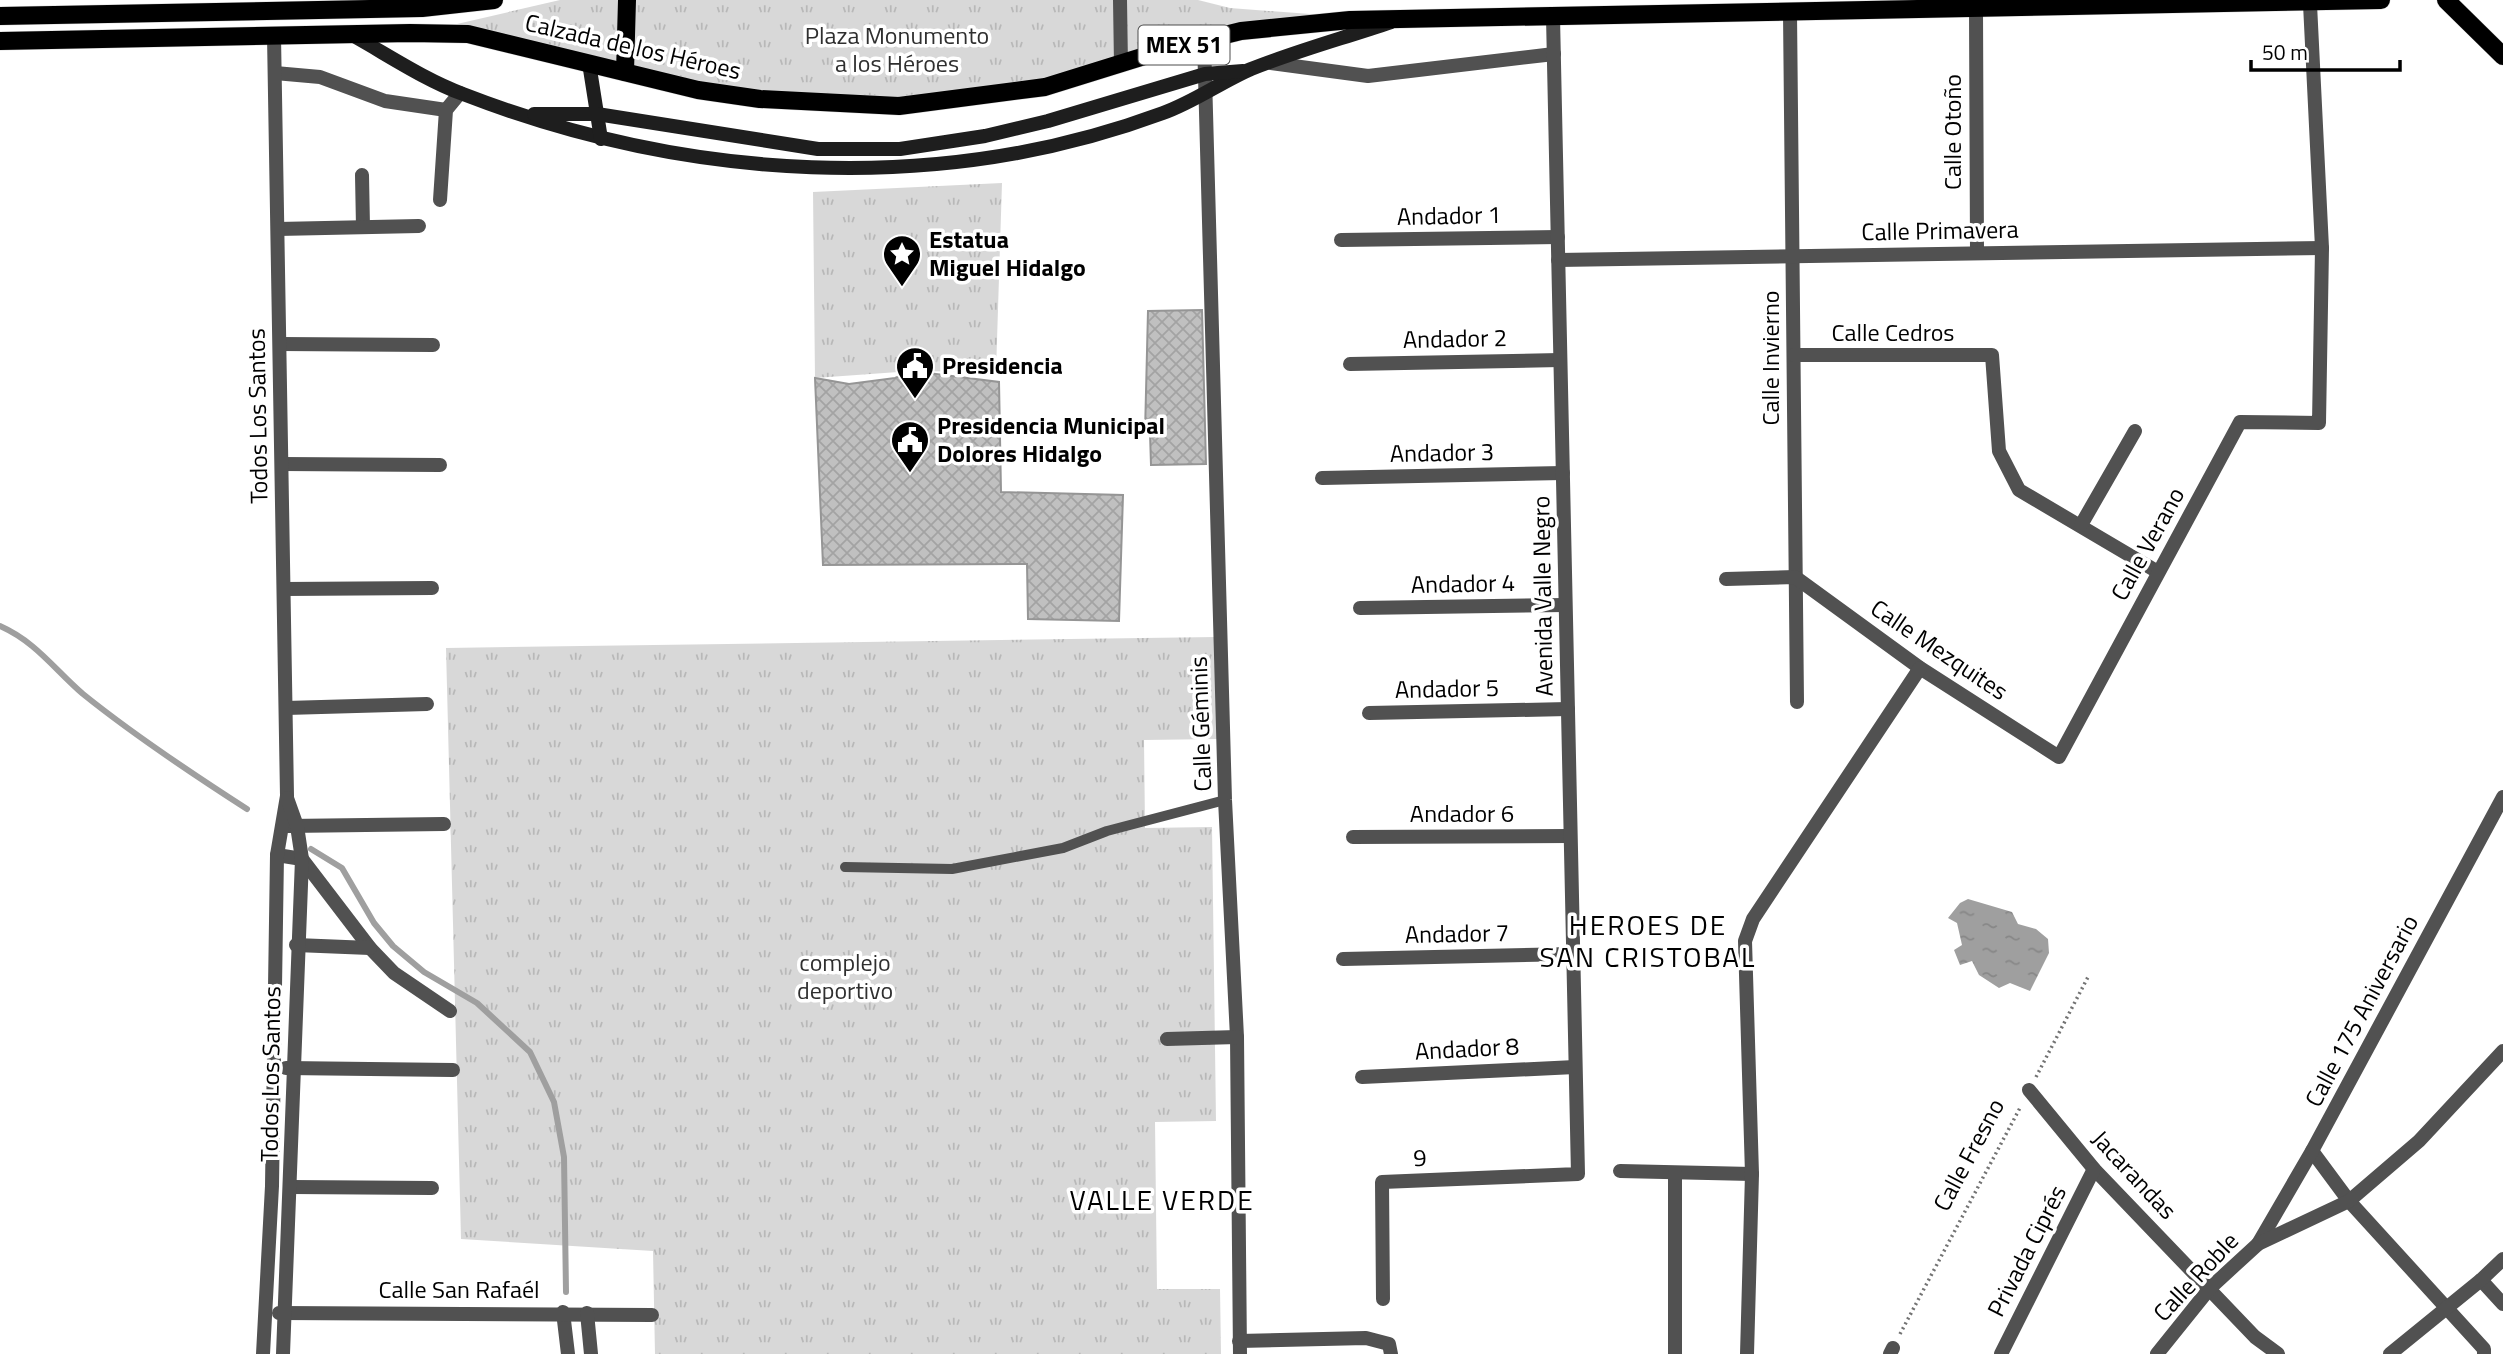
<svg xmlns="http://www.w3.org/2000/svg" width="2503" height="1354" viewBox="0 0 2503 1354" font-family="'Titillium Web',sans-serif">
<style>
.park{fill:url(#park-tufts)}
.water{fill:url(#water-ripples)}
.lines{fill:none;stroke-linecap:round;stroke-linejoin:round}
.stream{stroke:#9f9f9f;stroke-width:6}
.building{fill:url(#building-cross-hatch);stroke:#959595;stroke-width:2}
.primary-casing{stroke:#dbdbdb;stroke-width:19}
.path{stroke:#737373;stroke-width:3.5;stroke-dasharray:2 3.5;stroke-linecap:butt}
.lane{stroke:#515151;stroke-width:10}
.street{stroke:#515151;stroke-width:14}
.secondary{stroke:#1e1e1e;stroke-width:14}
.primary{stroke:#000;stroke-width:18}
.labels{text-anchor:middle;stroke-width:7;stroke-linejoin:round;paint-order:stroke}
.shield{fill:#fff;stroke:#4c4c4c;stroke-width:2}
.shield-label{font-size:23px;font-weight:bold;fill:#000}
.park-label{font-size:24px;fill:#2f2f2f;stroke:#fff}
.street-label{font-size:24px;fill:#000;stroke:#fff}
.poi-label{font-size:24px;font-weight:bold;fill:#000;stroke:#fff;text-anchor:start}
.quarter-label{font-size:28px;letter-spacing:2px;fill:#000;stroke:#fff}
</style>
<defs>
<pattern id="park-tufts" width="24" height="20" patternUnits="userSpaceOnUse" patternTransform="scale(1.75)"><rect width="24" height="20" fill="#d8d8d8"/><path d="M3 7l-1-3M5 7V3M7 7l1-3M15 17l-1-3M17 17v-4M19 17l1-3" fill="none" stroke="#b8b8b8"/></pattern>
<pattern id="water-ripples" width="26" height="14" patternUnits="userSpaceOnUse" patternTransform="scale(1.75)"><rect width="26" height="14" fill="#9f9f9f"/><path d="M2 4q2-2 4 0t4 0M15 11q2-2 4 0t4 0" fill="none" stroke="#878787"/></pattern>
<pattern id="building-cross-hatch" width="8" height="8" patternUnits="userSpaceOnUse" patternTransform="scale(1.75)"><rect width="8" height="8" fill="#c0c0c0"/><path d="M0 0l8 8M0 8l8-8" fill="none" stroke="#a3a3a3"/></pattern>
</defs>
<rect width="100%" height="100%" fill="#fff"/>
<g class="park">
<polygon points="560,0 1198,0 1230,8 1337,16 1046,80 895,99 699,87 457,24"/>
<polygon points="1002,183 996,372 912,371 815,378 813,192"/>
<polygon points="1216,637 1217,739 1144,740 1145,828 1212,827 1216,1121 1155,1122 1157,1289 1220,1289 1221,1354 655,1354 653,1251 461,1239 446,648"/>
</g>
<polygon class="water" points="1968,899 2012,912 2018,924 2036,929 2048,939 2049,953 2030,991 2010,983 1999,988 1979,975 1972,961 1960,965 1954,950 1962,945 1957,923 1948,918 1960,903"/>
<g class="lines">
<g class="stream">
<path d="M 0,626 C 36,642 54,669 83,694 C 135,736 191,773 247,809"/>
<polyline points="311,849 342,868 374,923 393,946 424,972 477,1003 530,1052 554,1102 564,1157 566,1292"/>
</g>
</g>
<g class="building">
<polygon points="1202,310 1206,464 1151,465 1150,433 1145,433 1148,311"/>
<polygon points="912,371 999,382 1001,492 1123,495 1119,621 1028,619 1027,564 823,565 815,378 849,384 895,378"/>
</g>
<g class="lines">
<defs>
<g id="primary">
<polyline points="2446,0 2503,56"/>
<polyline points="0,16 422,8 494,0"/>
<polyline points="0,41 410,33 468,34 698,90 760,99 899,106 1045,87 1164,50 1241,31 1350,20 2381,0"/>
<polyline points="625,72 627,0"/>
</g>
</defs>
<use href="#primary" class="primary-casing"/>
<g class="path">
<polyline points="2036,1077 2088,977"/>
<polyline points="1900,1334 2021,1106"/>
</g>
<polyline class="lane" points="845,867 952,869 1063,848 1107,831 1225,800"/>
<g class="street">
<polyline points="1120,0 1121,65"/>
<polyline points="1976,10 1977,253"/>
<polyline points="1790,13 1797,702"/>
<polyline points="1204,40 1225,800 1237,1037 1240,1354"/>
<polyline points="1271,63 1368,76 1554,54"/>
<polyline points="275,73 320,77 385,101 446,110"/>
<polyline points="362,175 363,227"/>
<polyline points="440,200 446,110 460,93"/>
<polyline points="278,229 419,226"/>
<polyline points="1341,240 1558,237"/>
<polyline points="1558,260 2322,248"/>
<polyline points="280,344 433,345"/>
<polyline points="1794,355 1992,355 1999,451 2019,490 2158,572"/>
<polyline points="1350,364 1560,360"/>
<polyline points="282,464 440,465"/>
<polyline points="1322,478 1563,473"/>
<polyline points="2081,525 2135,431"/>
<polyline points="1726,579 1795,577 1920,668 2059,757 2240,422 2319,423 2322,248 2310,4"/>
<polyline points="284,589 432,588"/>
<polyline points="1360,608 1565,605"/>
<polyline points="286,708 427,704"/>
<polyline points="1369,713 1568,709"/>
<polyline points="288,826 444,824"/>
<polyline points="1353,837 1570,836"/>
<polyline points="277,855 302,859 370,948 394,973 450,1011"/>
<polyline points="296,945 370,948"/>
<polyline points="1343,959 1573,954"/>
<polyline points="1167,1039 1237,1037"/>
<polyline points="286,1068 453,1070"/>
<polyline points="1362,1077 1575,1067"/>
<polyline points="2029,1090 2094,1169 2255,1337 2278,1354"/>
<polyline points="2312,1151 2349,1201 2484,1349 2484,1354"/>
<polyline points="1620,1171 1752,1174"/>
<polyline points="1675,1173 1675,1354"/>
<polyline points="292,1187 432,1188"/>
<polyline points="2258,1244 2312,1151 2503,797"/>
<polyline points="2481,1280 2503,1304"/>
<polyline points="1383,1299 1382,1182 1578,1174 1553,17"/>
<polyline points="563,1312 568,1354"/>
<polyline points="279,1313 652,1315"/>
<polyline points="587,1313 591,1354"/>
<polyline points="1239,1341 1366,1338 1389,1344 1391,1354"/>
<polyline points="263,1354 272,1186 277,855 287,796 274,36"/>
<polyline points="283,1354 302,859 297,826 287,798"/>
<polyline points="1747,1354 1752,1174 1745,941 1753,919 1920,668"/>
<polyline points="1890,1354 1893,1348"/>
<polyline points="2001,1354 2094,1169"/>
<polyline points="2157,1354 2210,1288 2258,1244 2349,1201 2419,1141 2503,1051"/>
<polyline points="2390,1354 2481,1280 2503,1259"/>
</g>
<g class="secondary">
<path d="M 352,35 C 388,55 425,80 463,94 C 685,180 937,197 1163,113 C 1194,102 1221,82 1251,69 C 1296,51 1344,38 1391,22"/>
<polyline points="589,63 601,139"/>
<polyline points="534,114 597,114 818,149 900,149 985,136 1048,121 1205,74 1243,71"/>
</g>
<use href="#primary" class="primary"/>
</g>
<defs>
<symbol id="sight-pin" viewBox="-11 -11 22 30"><path d="M0 17L-7.5 6A9.5 9.5 0 1 1 7.5 6Z" fill="#000" stroke="#fff"/><path d="M0-6L1.8-2.2L6-1.7L2.9 1.2L3.7 5.4L0 3.3L-3.7 5.4L-2.9 1.2L-6-1.7L-1.8-2.2Z" fill="#fff"/></symbol>
<symbol id="civic-pin" viewBox="-11 -11 22 30"><path d="M0 17L-7.5 6A9.5 9.5 0 1 1 7.5 6Z" fill="#000" stroke="#fff"/><path d="M-.6-6.5H3V-4.5H.6V-3L4-1V1h2V6H-6V1h2V-1L-.6-3ZM-1.2 2.5V6h2.4V2.5Z" fill="#fff"/></symbol>
</defs>
<g fill-rule="evenodd">
<use href="#sight-pin" x="880" y="232" width="44" height="60"/>
<use href="#civic-pin" x="893" y="344" width="44" height="60"/>
<use href="#civic-pin" x="888" y="418" width="44" height="60"/>
</g>
<g class="labels">
<rect class="shield" x="1138.5" y="25.5" width="91" height="39" rx="5"/>
<g class="shield-label">
<text x="1184" y="53">MEX 51</text>
</g>
<g class="park-label">
<text x="897" y="44">Plaza Monumento<tspan x="897" dy="28">a los Héroes</tspan></text>
<text x="845" y="971">complejo<tspan x="845" dy="28">deportivo</tspan></text>
</g>
<g class="street-label">
<text transform="translate(633 47) rotate(13)" y="8">Calzada de los Héroes</text>
<text transform="translate(1953 132) rotate(-90)" y="8">Calle Otoño</text>
<text transform="translate(1449 216) rotate(-1)" y="8">Andador 1</text>
<text transform="translate(1940 231) rotate(-1)" y="8">Calle Primavera</text>
<text x="1893" y="341">Calle Cedros</text>
<text transform="translate(1455 339) rotate(-1)" y="8">Andador 2</text>
<text transform="translate(1771 358) rotate(-90)" y="8">Calle Invierno</text>
<text transform="translate(258 416) rotate(-91)" y="8">Todos Los Santos</text>
<text transform="translate(1442 453) rotate(-1)" y="8">Andador 3</text>
<text transform="translate(2148 544) rotate(-61)" y="8">Calle Verano</text>
<text transform="translate(1463 584) rotate(-1)" y="8">Andador 4</text>
<text transform="translate(1543 596) rotate(-91)" y="8">Avenida Valle Negro</text>
<text transform="translate(1939 650) rotate(34)" y="8">Calle Mezquites</text>
<text transform="translate(1447 689) rotate(-1)" y="8">Andador 5</text>
<text transform="translate(1201 724) rotate(-92)" y="8">Calle Géminis</text>
<text x="1462" y="822">Andador 6</text>
<text transform="translate(1457 934) rotate(-1)" y="8">Andador 7</text>
<text transform="translate(2362 1011) rotate(-62)" y="8">Calle 175 Aniversario</text>
<text transform="translate(1467 1049) rotate(-3)" y="8">Andador 8</text>
<text transform="translate(271 1074) rotate(-89)" y="8">Todos Los Santos</text>
<text transform="translate(1969 1155) rotate(-62)" y="8">Calle Fresno</text>
<text transform="translate(1420 1158) rotate(-2)" y="8">9</text>
<text transform="translate(2134 1175) rotate(47)" y="8">Jacarandas</text>
<text transform="translate(2027 1251) rotate(-63)" y="8">Privada Ciprés</text>
<text transform="translate(2196 1277) rotate(-47)" y="8">Calle Roble</text>
<text x="459" y="1298">Calle San Rafaél</text>
</g>
<g class="poi-label">
<text x="929" y="248">Estatua<tspan x="929" dy="28">Miguel Hidalgo</tspan></text>
<text x="942" y="374">Presidencia</text>
<text x="937" y="434">Presidencia Municipal<tspan x="937" dy="28">Dolores Hidalgo</tspan></text>
</g>
<g class="quarter-label">
<text x="1648" y="935">HEROES DE<tspan x="1648" dy="32">SAN CRISTOBAL</tspan></text>
<text x="1162" y="1210">VALLE VERDE</text>
</g>
</g>
<path d="M2251 60v10h149v-10" fill="none" stroke="#000000" stroke-width="3.5"/>
<text x="2262" y="60" font-size="21" fill="#000000" stroke="#ffffff" stroke-width="5" paint-order="stroke">50 m</text>
</svg>
